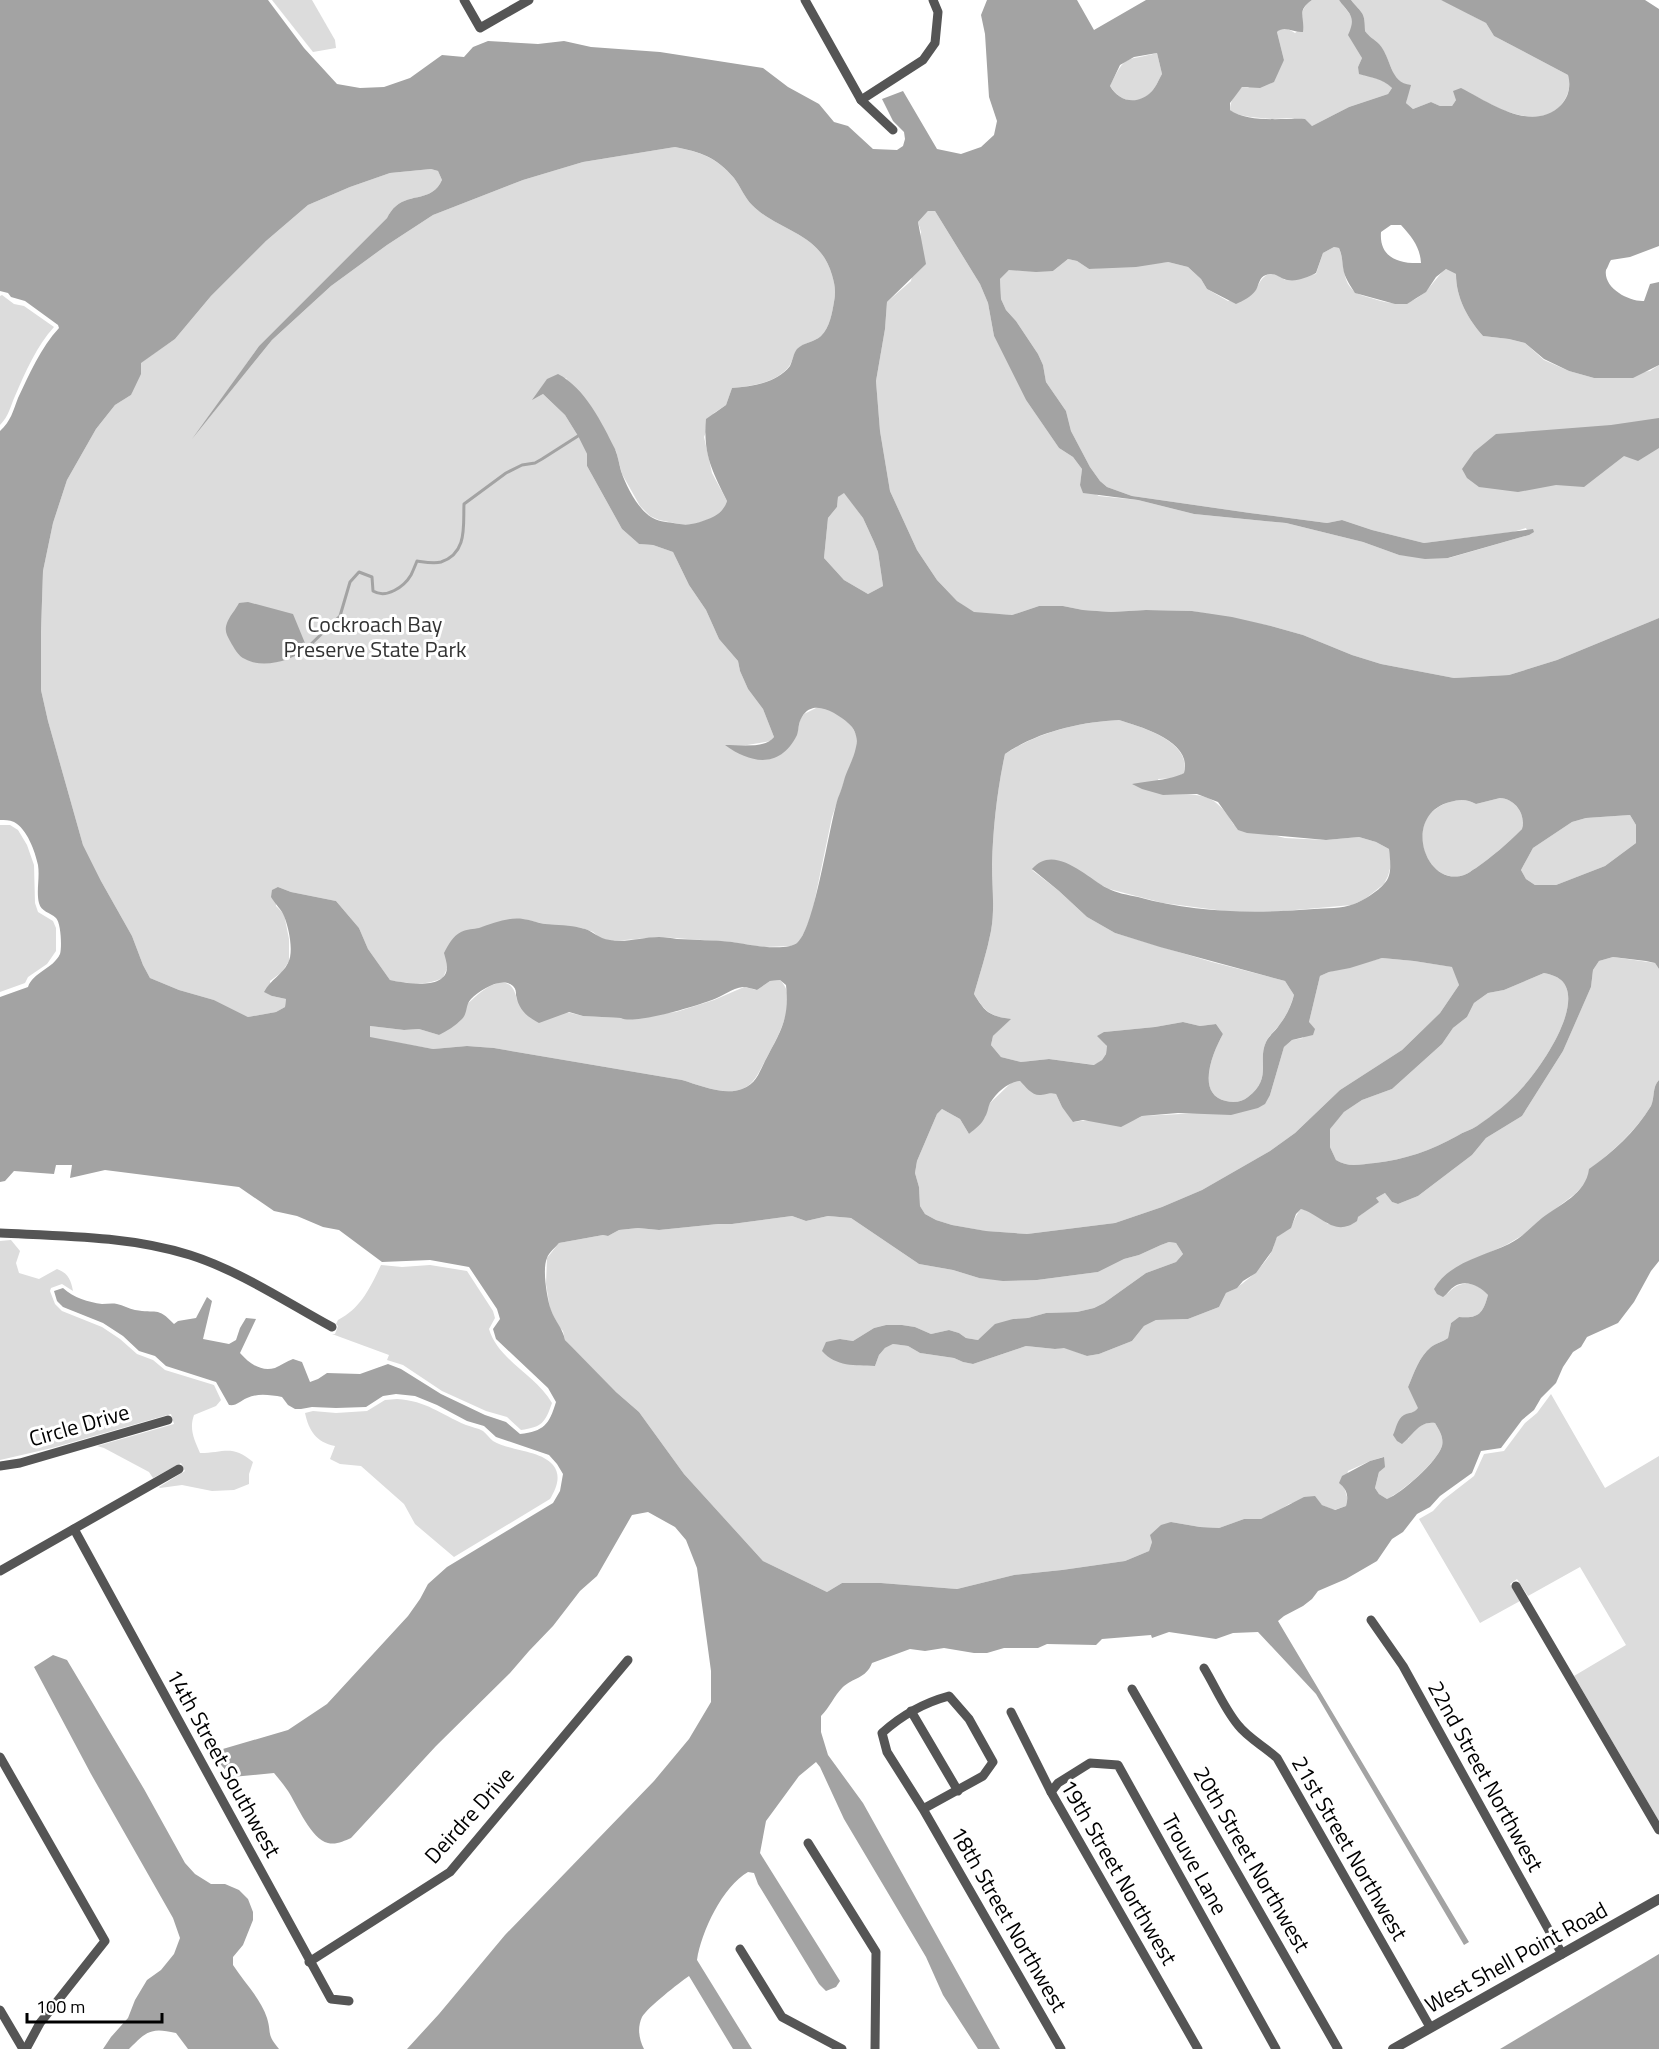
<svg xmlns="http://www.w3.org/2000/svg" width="1659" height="2049" viewBox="0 0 1659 2049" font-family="'Titillium Web',sans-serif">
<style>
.green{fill:#dcdcdc}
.water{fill:#a3a3a3;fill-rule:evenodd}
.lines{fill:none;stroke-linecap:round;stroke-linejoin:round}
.stream{stroke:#a3a3a3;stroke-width:3}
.minor{stroke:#555;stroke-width:9}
.tertiary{stroke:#555;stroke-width:10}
.labels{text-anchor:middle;stroke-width:6;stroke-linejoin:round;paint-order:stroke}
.park-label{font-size:22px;fill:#333;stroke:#fff}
.street-label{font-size:22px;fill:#000;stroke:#fff}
</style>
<rect width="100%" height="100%" fill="#fff"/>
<g class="green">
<polygon points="272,0 312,0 335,40 336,48 313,52"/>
<path d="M 1312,0 L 1339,0 L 1352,17 L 1352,26 L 1362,58 L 1358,67 L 1365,76 C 1375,77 1384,80 1392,88 L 1388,94 L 1349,107 L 1312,126 L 1292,118 L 1272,119 L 1250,117 L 1235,114 L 1230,110 C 1230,101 1235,94 1242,87 L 1248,88 L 1284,60 L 1277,32 C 1283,26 1288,29 1295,33 L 1303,27 C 1301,14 1301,8 1312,0 Z"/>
<path d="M 1351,0 L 1441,0 L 1447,2 L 1486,23 L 1494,36 L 1568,75 C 1571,84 1569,93 1564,101 C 1543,132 1498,110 1474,95 L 1456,100 L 1452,106 L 1440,106 L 1431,102 L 1413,109 L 1406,103 L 1408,93 L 1395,77 L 1385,53 L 1378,44 L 1371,40 L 1365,31 C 1365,11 1362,14 1351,0 Z"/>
<path d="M 1157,53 L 1162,74 C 1159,79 1156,87 1152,91 C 1138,107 1120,102 1110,86 C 1127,52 1125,62 1157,53 Z"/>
<path d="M 675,147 C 700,152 716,157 734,178 C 740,186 745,198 752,205 C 779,232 820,232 832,275 C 835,285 836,292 834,302 C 832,313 830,327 821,336 C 815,342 804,342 798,349 C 793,354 793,360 790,365 C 777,383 753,386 732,388 L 726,405 L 714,413 L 704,437 L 712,473 L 727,501 L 724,509 L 713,518 L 695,524 L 679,524 L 659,520 L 650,516 L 640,506 L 622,474 L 616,451 L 566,378 L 534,399 L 543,394 L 565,415 L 578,436 L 587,454 L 587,466 L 622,529 L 639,544 L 653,545 L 673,552 L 689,585 L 706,610 L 719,639 L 738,661 L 740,671 L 748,689 L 763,709 L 774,737 L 771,741 L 747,745 L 786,748 L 797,734 L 800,720 L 804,714 L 818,707 L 830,709 L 842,718 L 851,725 L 856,734 L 856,751 L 846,776 L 832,817 L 812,913 L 806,929 L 799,942 L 791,946 L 764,947 L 730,942 L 660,937 L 613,941 L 601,939 L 593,932 L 582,928 L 545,924 L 522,919 L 462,932 L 443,978 C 426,986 409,984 390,980 L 368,949 L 359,928 L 336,901 L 291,892 L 278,887 L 276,906 L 284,914 L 289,939 L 289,961 L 282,972 L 270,981 L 272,996 L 286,999 L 285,1007 L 276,1012 L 248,1017 L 214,1000 L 179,990 L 150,978 L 143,965 L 132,936 L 101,881 L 83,845 L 48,721 L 41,690 L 41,631 L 43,571 L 53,523 L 67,480 L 96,429 L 115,405 L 131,395 L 140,363 L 175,339 L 211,296 L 266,241 L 308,205 L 350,187 L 390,173 L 431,169 L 438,171 L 442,180 C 432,202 411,193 396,206 C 392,209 389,214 387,218 L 259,346 L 203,425 L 272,340 L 331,286 L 387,245 L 433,215 L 523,180 L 583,162 Z"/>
<path d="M 928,211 L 935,211 L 980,284 L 988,303 L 994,336 L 1026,400 L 1059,448 L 1073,457 L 1082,469 L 1080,485 L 1099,496 L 1138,500 L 1194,514 L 1286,523 L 1363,542 L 1399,555 L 1449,558 L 1529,535 L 1526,528 L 1513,532 L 1424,543 L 1372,530 L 1342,520 L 1327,523 L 1250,513 L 1132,496 L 1107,487 L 1100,481 L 1090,467 L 1071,431 L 1066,411 L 1046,382 L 1043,365 L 1038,354 L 1016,321 L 1006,310 L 1001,299 L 1000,279 L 1009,270 L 1053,271 L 1068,259 L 1077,261 L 1089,269 L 1168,262 L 1188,267 L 1201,279 L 1207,289 L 1228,301 L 1255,291 C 1263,275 1268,268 1285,280 L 1316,274 L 1323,253 L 1334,247 L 1339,248 C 1344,260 1342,272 1348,284 C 1354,294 1361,295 1371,298 C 1393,305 1409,308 1427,290 C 1434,283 1438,275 1446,269 L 1456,274 C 1456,298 1468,319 1483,336 L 1509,339 L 1525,343 L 1544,360 L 1569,371 L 1594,378 L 1650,371 L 1659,365 L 1659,618 L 1557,660 L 1509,675 L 1454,678 L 1381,664 L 1352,655 L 1303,635 L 1271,626 L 1192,611 L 1146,610 L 1111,612 L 1083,610 L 1063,606 L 1039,606 L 1012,615 L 974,613 L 957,601 L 937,580 L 917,550 L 890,491 L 880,431 L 876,381 L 885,329 L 887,302 L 911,281 L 921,232 L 918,222 Z"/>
<path d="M 2,295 L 14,304 L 24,306 L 54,327 C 37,345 25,373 15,396 C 10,407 9,416 0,425 L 0,296 Z"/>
<polygon points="844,492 863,518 874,542 878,552 883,586 868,594 844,580 824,558 828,518 837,507 838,497"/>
<path d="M 1119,720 C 1141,727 1192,741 1184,773 L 1176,778 L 1158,779 L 1163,795 C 1200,794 1214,791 1234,825 L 1285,838 L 1326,840 L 1359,837 L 1376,842 L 1389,849 L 1391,865 L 1388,876 L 1384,884 L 1365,899 L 1352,905 L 1272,912 L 1240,913 L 1163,903 L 1109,889 L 1094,881 L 1032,870 L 1059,891 L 1087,917 L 1115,933 L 1212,962 L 1285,981 L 1294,995 C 1291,1005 1287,1015 1280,1024 C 1276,1030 1269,1035 1266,1042 C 1257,1061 1273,1078 1248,1097 C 1242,1102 1234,1103 1226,1101 C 1195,1094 1213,1052 1223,1034 L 1216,1024 L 1200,1026 L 1183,1022 L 1155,1027 L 1104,1032 L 1107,1047 L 1106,1054 L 1102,1060 L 1095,1065 L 1049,1059 L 1021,1062 L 1001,1057 L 991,1045 L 993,1036 L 1010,1019 C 989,1016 985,1011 974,994 C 980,973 987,952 991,931 C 995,909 992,887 992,865 C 993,828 997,791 1005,754 C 1038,732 1080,722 1119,720 Z"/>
<path d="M 1500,798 C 1516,799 1526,815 1522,829 C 1507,844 1493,856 1476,868 C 1472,870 1468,874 1464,875 C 1426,888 1400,816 1450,802 C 1460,799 1467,799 1476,804 Z"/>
<polygon points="1630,815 1636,825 1636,843 1605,866 1556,885 1535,885 1526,879 1521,870 1533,848 1572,822 1586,818"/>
<polygon points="0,825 10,825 18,830 27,845 34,865 35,903 38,912 53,921 56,928 56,951 47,964 28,977 25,983 0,992"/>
<path d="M 1613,957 L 1655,963 L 1659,969 L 1659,1080 C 1652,1087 1655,1097 1651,1106 C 1635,1132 1613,1151 1590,1169 L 1588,1180 L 1575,1194 L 1538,1222 L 1528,1232 L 1506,1245 L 1466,1263 L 1447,1294 C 1460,1280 1474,1280 1488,1295 C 1483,1313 1479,1319 1459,1317 L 1451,1323 L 1448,1338 C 1443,1342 1436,1343 1431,1347 C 1419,1357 1414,1373 1408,1387 L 1419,1408 L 1414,1413 L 1404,1415 L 1408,1439 C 1415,1429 1422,1421 1435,1423 C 1439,1430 1444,1437 1442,1446 C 1437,1462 1402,1492 1387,1499 L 1379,1494 L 1375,1488 L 1383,1457 L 1370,1461 L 1348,1471 L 1344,1487 L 1348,1500 L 1346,1506 L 1334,1510 L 1322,1505 L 1315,1497 L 1289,1504 L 1277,1512 L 1261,1519 L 1244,1519 L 1219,1528 L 1200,1527 L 1171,1522 L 1152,1542 L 1149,1551 L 1125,1561 L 1062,1570 L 1014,1575 L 957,1589 L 881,1583 L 842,1583 L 827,1592 L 763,1561 L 684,1474 L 639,1412 L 616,1392 L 572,1348 L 565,1340 L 563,1331 L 559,1327 L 550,1309 L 546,1284 L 547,1258 L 559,1243 L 603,1235 L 608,1236 L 619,1230 L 638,1228 L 659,1230 L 718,1224 L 732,1224 L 792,1216 L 806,1221 L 828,1216 L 851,1218 L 919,1264 L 953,1270 L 979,1278 L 1037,1280 L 1098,1272 L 1124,1259 L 1139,1255 L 1161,1245 L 1169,1242 L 1176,1243 L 1183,1254 L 1176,1262 L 1146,1273 L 1104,1303 L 1094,1308 L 1077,1312 L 1046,1313 L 1028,1318 L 1013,1319 L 978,1340 L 966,1338 L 959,1333 L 949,1330 L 931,1334 L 915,1327 L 902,1325 L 886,1325 L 874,1328 L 853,1341 L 840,1339 L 875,1366 L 879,1355 L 885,1348 L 893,1344 L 908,1346 L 920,1353 L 954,1358 L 963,1362 L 973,1364 L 1026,1346 L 1055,1349 L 1064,1347 L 1087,1356 L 1099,1354 L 1132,1341 L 1144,1326 L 1156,1320 L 1188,1319 L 1219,1307 L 1226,1293 C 1243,1286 1264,1267 1273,1249 C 1274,1245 1275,1240 1278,1236 C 1281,1232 1286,1232 1289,1228 C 1294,1224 1295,1215 1301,1209 L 1312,1212 L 1328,1224 L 1358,1217 L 1378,1202 L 1376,1198 L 1385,1193 L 1392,1202 L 1398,1204 L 1418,1196 L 1472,1155 L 1486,1138 L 1522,1116 L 1563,1051 L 1591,987 L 1593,970 L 1599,961 Z"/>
<path d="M 1382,958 L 1414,961 L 1453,967 L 1459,985 L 1440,1013 L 1402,1050 L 1340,1090 L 1295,1133 L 1270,1151 L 1202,1190 L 1162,1207 L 1115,1223 L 1027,1234 L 985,1231 L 952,1225 L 936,1220 L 925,1214 L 920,1206 L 919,1187 L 915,1173 L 917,1161 L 937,1114 L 942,1109 L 960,1119 L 969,1134 L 985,1117 L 989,1104 L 1012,1082 L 1020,1081 L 1040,1095 L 1050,1092 L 1056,1094 L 1062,1107 L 1074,1122 C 1095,1117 1122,1129 1142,1116 L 1200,1113 L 1270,1095 L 1284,1047 L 1292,1040 L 1303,1038 L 1309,1022 L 1320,976 L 1329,972 Z"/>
<path d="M 1544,973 C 1550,974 1556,976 1561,980 C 1586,1003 1540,1069 1522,1088 C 1510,1102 1493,1116 1477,1126 C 1471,1130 1463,1132 1457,1136 C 1432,1150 1404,1160 1375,1163 C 1361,1164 1348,1168 1336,1160 L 1330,1147 L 1330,1128 L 1344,1112 L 1362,1100 L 1392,1089 L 1442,1044 L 1453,1028 L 1467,1017 L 1474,1003 L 1488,993 L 1504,990 Z"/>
<path d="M 780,980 C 801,1000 775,1041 765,1061 C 758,1073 755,1084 742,1089 C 724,1096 699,1085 682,1080 L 494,1048 L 467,1046 L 433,1049 L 370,1038 L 370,1026 L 404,1030 L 419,1029 L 439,1035 C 452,1021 507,950 517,1000 L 583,1016 L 621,1018 L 676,1012 L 714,1000 L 744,987 L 757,990 L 770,981 Z"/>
<path d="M 11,1240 L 20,1251 L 16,1263 L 19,1273 L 39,1279 L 57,1269 C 68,1273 71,1280 73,1291 L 62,1284 L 51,1288 L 50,1291 L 55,1304 L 62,1311 L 102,1327 L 120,1339 L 137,1354 L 153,1360 L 165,1370 L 214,1385 L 221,1400 L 216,1406 L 194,1415 C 189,1429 194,1439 200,1453 C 224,1453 232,1444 253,1462 L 249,1474 L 249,1484 L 234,1490 L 212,1491 L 182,1485 L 160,1488 L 159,1487 L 185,1471 L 181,1463 L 153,1478 L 149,1472 L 104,1448 L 97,1446 L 174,1424 L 171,1414 L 52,1448 L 0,1460 L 0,1241 Z"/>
<path d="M 381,1265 L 402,1267 L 430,1265 L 467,1271 L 493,1311 L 495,1318 L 489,1329 C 498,1360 536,1375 552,1403 C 545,1423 542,1427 521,1430 L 507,1417 L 486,1411 L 442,1391 L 403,1365 L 387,1360 L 389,1355 L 332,1334 L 335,1334 L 338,1326 L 336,1324 L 338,1320 C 361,1308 370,1288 381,1265 Z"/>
<polygon points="1551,1394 1605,1488 1659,1456 1659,1821 1574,1676 1626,1645 1580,1567 1528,1596 1517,1579 1510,1584 1520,1601 1480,1623 1419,1519 1433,1511 1443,1500 1474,1476 1484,1454 1504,1451 1525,1423 1537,1413"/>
<path d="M 397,1399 C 427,1401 440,1414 466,1425 C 471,1427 478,1428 483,1431 C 487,1434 489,1438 493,1441 C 510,1451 541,1450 553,1465 C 562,1476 556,1489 550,1499 L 454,1557 L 415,1524 L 404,1504 L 361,1466 L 340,1464 L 330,1459 L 335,1446 C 316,1442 309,1431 305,1413 L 313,1411 L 336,1413 L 367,1411 L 385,1400 Z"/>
</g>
<g class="water">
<path d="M 0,0 L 268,0 L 304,48 L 337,84 L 360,88 L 384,87 L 410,78 L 442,55 L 464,57 L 473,47 L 488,41 L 538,44 L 564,41 L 591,47 L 660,52 L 763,68 L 788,87 L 819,104 L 834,122 L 848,126 L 873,149 L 897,150 L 903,146 L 905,139 L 904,132 L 893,121 L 882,99 L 903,91 L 937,149 L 961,154 L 981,147 L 994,135 L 997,121 L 989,97 L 985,34 L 981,15 L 987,0 L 1077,0 L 1094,30 L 1146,0 L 1312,0 C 1296,11 1305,16 1303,32 C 1293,33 1285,25 1277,32 L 1284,60 L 1274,82 L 1260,88 L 1242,87 L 1230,103 L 1230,110 C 1247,123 1284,118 1305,119 L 1312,126 L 1349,107 L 1388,94 L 1392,88 C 1382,78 1371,78 1359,74 L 1358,67 L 1362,58 L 1348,35 C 1357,16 1349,14 1339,0 L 1351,0 C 1362,14 1365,11 1365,31 C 1369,37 1374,39 1379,44 C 1392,58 1389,83 1411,85 L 1406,103 L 1413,109 L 1431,102 L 1440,106 L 1452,106 L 1456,100 L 1453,91 L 1461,88 C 1489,102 1532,134 1561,105 C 1569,97 1571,85 1568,75 L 1494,36 L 1486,23 L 1441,0 L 1645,0 L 1659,9 L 1659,246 L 1630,257 L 1611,260 C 1610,261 1607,269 1606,270 C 1603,288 1629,302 1644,301 L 1650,284 L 1659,282 L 1659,365 L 1633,378 L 1594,378 L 1569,371 L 1544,359 L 1525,343 L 1509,339 L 1483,336 C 1468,319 1456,298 1456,274 L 1446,269 L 1436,277 L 1426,292 L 1407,304 L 1395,304 L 1355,293 C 1350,285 1344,277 1343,267 C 1342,259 1342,255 1339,248 L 1334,247 L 1323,253 L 1316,273 C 1306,278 1294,283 1284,279 C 1277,276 1274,272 1266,275 C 1259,277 1259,285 1256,290 C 1251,297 1243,301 1236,304 L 1207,289 L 1201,279 L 1188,267 L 1168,262 L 1136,267 L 1089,269 L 1077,261 L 1068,259 L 1053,271 L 1036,272 L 1009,270 L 1000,279 L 1001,299 L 1006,310 L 1016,321 L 1038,354 L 1043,365 L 1046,382 L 1066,411 L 1071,431 L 1090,467 L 1100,481 L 1107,487 L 1132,496 L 1250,513 L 1327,523 L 1342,520 L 1372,530 L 1424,543 L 1533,529 L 1534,532 L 1529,535 L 1448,558 L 1425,559 L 1399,555 L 1363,542 L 1286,523 L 1194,514 L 1138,500 L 1083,493 L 1080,485 L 1082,469 L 1073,457 L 1059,448 L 1026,400 L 994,336 L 988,303 L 980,284 L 935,211 L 928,211 L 918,222 L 926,264 L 887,302 L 885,329 L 876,381 L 880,431 L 890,491 L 917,550 L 937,580 L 957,601 L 974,612 L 1012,615 L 1039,606 L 1063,606 L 1083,610 L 1111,612 L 1146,610 L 1192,611 L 1232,617 L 1271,626 L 1303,635 L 1352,655 L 1381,664 L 1454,678 L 1509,675 L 1557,660 L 1659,618 L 1659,969 L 1655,963 L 1646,961 L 1613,957 L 1599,961 L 1593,970 L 1591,987 L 1563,1051 L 1522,1116 L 1486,1138 L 1472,1155 L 1418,1196 L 1398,1204 L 1392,1202 L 1385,1193 L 1376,1198 L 1379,1202 L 1358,1217 L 1357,1221 C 1334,1238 1322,1215 1301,1209 L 1296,1214 L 1291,1228 L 1277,1237 L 1272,1251 L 1256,1273 L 1243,1281 L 1237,1288 L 1226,1293 L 1219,1307 L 1188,1319 L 1156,1320 L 1144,1326 L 1132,1341 L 1099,1354 L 1087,1356 L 1064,1348 L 1055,1349 L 1026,1346 L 973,1364 L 963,1362 L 954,1358 L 920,1353 L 908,1346 L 893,1344 L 885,1348 L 879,1355 L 875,1366 C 855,1365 836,1367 822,1351 L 826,1342 L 840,1339 L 853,1341 L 874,1328 L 886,1325 L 902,1325 L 915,1327 L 931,1334 L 949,1330 L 959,1333 L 966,1338 L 978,1340 L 995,1324 L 1013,1319 L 1028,1318 L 1046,1313 L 1077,1312 L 1094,1308 L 1104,1303 L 1146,1273 L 1176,1262 L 1183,1254 L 1176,1243 L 1169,1242 L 1161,1245 L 1139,1255 L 1124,1259 L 1098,1272 L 1037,1280 L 1003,1281 L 979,1278 L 953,1270 L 919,1264 L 851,1218 L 828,1216 L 806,1221 L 792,1216 L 732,1224 L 718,1224 L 659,1230 L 638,1228 L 619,1230 L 608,1236 L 603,1235 L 559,1243 C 556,1247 549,1252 547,1258 C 542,1269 547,1299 551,1310 C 555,1321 563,1329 565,1340 L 616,1392 L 639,1412 L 684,1474 L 763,1561 L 827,1592 L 842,1583 L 881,1583 L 957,1589 L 1014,1575 L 1062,1570 L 1125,1561 L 1149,1551 L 1152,1542 L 1150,1535 L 1161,1525 L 1171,1522 L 1200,1527 L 1219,1528 L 1244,1519 L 1261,1519 L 1304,1497 L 1315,1496 L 1322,1505 L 1335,1510 L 1346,1506 C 1349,1497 1347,1489 1339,1483 L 1342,1476 L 1370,1461 L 1384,1457 L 1385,1467 L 1379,1472 L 1375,1488 L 1379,1494 L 1387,1499 C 1402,1493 1437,1462 1442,1446 C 1444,1437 1439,1430 1435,1423 C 1418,1421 1414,1435 1402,1444 L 1397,1441 L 1393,1435 C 1396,1429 1397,1419 1404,1415 C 1410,1412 1413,1414 1418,1408 L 1408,1387 C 1414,1373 1419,1357 1431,1347 C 1436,1343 1443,1342 1448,1338 L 1451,1323 L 1459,1317 C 1479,1319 1483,1313 1488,1295 C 1480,1286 1466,1279 1455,1286 C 1450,1289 1447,1294 1443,1297 L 1437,1294 L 1434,1289 C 1448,1263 1484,1256 1509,1244 C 1523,1237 1531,1227 1542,1218 C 1560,1204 1586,1194 1589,1169 C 1613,1152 1635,1132 1651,1106 C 1655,1097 1652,1087 1659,1080 L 1659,1261 L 1651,1271 L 1634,1302 L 1618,1323 L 1587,1337 L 1581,1347 L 1573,1352 L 1563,1367 L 1556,1383 L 1541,1398 L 1534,1410 L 1522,1420 L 1501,1448 L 1481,1451 L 1472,1473 L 1440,1496 L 1430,1507 L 1417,1514 L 1403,1532 L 1392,1539 L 1377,1561 L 1346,1579 L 1318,1591 L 1312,1599 L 1303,1606 L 1284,1616 L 1278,1621 L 1469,1942 L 1464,1945 L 1316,1694 L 1258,1632 L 1233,1633 L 1216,1639 L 1169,1632 L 1152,1638 L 1151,1635 L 1102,1639 L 1096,1645 L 1047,1644 L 1038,1648 L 1004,1648 L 987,1653 L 974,1653 L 944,1648 L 925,1651 L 910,1649 L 872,1663 C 866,1679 853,1677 842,1688 C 834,1696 830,1707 821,1716 L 821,1732 L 828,1755 L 863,1803 L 1000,2049 L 978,2049 L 943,1995 L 926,1957 L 844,1819 L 820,1767 L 816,1762 L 799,1776 L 766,1821 L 760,1853 L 840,1981 L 836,1987 L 826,1991 L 819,1984 L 758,1884 L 754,1873 L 748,1872 C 723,1886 701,1932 697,1960 L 752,2049 L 733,2049 L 689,1976 C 679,1983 648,2007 642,2017 C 637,2028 639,2039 644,2049 L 407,2049 L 439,2014 L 505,1935 L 654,1781 L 689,1739 L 711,1702 L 711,1671 L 697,1568 L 686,1540 L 675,1527 L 648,1512 L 632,1515 L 597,1576 L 580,1591 L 553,1626 L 529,1651 L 510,1673 L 436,1746 L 351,1838 C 344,1841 336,1845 328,1843 C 311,1839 297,1805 288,1791 C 284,1785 279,1779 274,1773 L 232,1777 L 212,1755 L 216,1751 L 288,1730 L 327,1704 L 408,1616 L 420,1599 L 428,1584 L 447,1567 L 553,1503 L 560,1491 L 563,1474 L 557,1464 L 549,1455 L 496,1437 L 484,1426 L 467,1421 L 437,1405 L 415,1396 L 396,1394 L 383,1396 L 366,1407 L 336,1408 L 312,1407 L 301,1409 L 295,1409 L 288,1405 L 282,1397 C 270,1395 258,1393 247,1398 C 240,1401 237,1406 229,1405 L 216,1382 L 166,1366 L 155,1356 L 139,1351 L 123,1336 L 103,1323 L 63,1307 L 57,1301 L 54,1291 L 63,1288 C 74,1298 88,1302 102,1304 C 107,1304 112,1303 117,1304 C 123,1305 129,1309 135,1310 C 156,1314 157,1306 174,1324 L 178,1321 L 196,1318 L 207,1297 L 212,1301 L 203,1339 L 229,1344 L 236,1340 L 240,1328 L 246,1318 L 256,1319 L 240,1353 C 249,1363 260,1372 275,1368 C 280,1366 287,1361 293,1359 L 302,1362 L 310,1382 L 318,1379 L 327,1373 L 360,1374 L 388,1364 L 401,1369 L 441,1394 L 485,1415 L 506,1422 L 520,1434 C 544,1431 549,1425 556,1402 L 548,1388 L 496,1339 L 493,1329 L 500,1319 L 497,1309 L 469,1267 L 430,1260 L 382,1262 L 339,1230 L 323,1227 L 297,1216 L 274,1211 L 239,1187 L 105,1170 L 70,1178 L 72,1165 L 56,1165 L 54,1174 L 14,1171 L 5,1181 L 0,1182 L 0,997 L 28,987 C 33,972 53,969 60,954 C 62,947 61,923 56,918 C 50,912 41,912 39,903 C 36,891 40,878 38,865 C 35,851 27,829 14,822 C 9,820 5,820 0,820 L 0,431 C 11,421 13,411 18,398 C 29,375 41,347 59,328 L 58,325 L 25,301 L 11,297 L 8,293 L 0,291 ZM 1157,53 L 1162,74 C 1159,79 1156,87 1152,91 C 1138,106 1119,102 1110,86 L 1120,65 L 1134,57 ZM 675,147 C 701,152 716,157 734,178 C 740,186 745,198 752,205 C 779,232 820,232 832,275 C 835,285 836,292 834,302 C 832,313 830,327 821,336 C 815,342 804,342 797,349 C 793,354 793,360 790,366 C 777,383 753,386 732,388 L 726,405 L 706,419 C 703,455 712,470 727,501 C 723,514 712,518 700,522 C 692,525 682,525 673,523 C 666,522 657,521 651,517 C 638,509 626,486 621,471 C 619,464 618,456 615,449 C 602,423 585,388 558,374 L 547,379 L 532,400 L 543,394 L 565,415 L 578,436 L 587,454 L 587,466 L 622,529 L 639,544 L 653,545 L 673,552 L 689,585 L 706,610 L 719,639 L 738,661 L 740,671 L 748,689 L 763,709 L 774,737 C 765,749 739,745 725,745 C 751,764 780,769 797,735 C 799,729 798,723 802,717 C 813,698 836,713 848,723 C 866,738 851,760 845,777 C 843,784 841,791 838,798 C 829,826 815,926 798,942 C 786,953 747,944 732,942 C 714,940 695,940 677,939 C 671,938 665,937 659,937 C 643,937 626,943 610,940 C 598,939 593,930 581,928 C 570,925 557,925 545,924 C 538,923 531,920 523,919 C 508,917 493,923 479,928 C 474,929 467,929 461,932 C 453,936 448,945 444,953 C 445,957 447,963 447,967 C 447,991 404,983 390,980 L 368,949 L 359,928 L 336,901 L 291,892 L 278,887 L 272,890 L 271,897 C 275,904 282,910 284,916 C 289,928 294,952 288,963 C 282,975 271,979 264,992 L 272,996 L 286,999 L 285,1007 L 276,1012 L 248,1017 L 214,1000 L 179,990 L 150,978 L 143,965 L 132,936 L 101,881 L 83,845 L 48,721 L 41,690 L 41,631 L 43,571 L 53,523 L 67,480 L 96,429 L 115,405 L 131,395 L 141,374 L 141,363 L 175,339 L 211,296 L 266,241 L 308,205 L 350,187 L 390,173 L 431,169 L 438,171 L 442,180 C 432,202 411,193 396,206 C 392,209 389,214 387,218 L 259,346 L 192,439 L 272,340 L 331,286 L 387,245 L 433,215 L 523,180 L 583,162 ZM 1391,225 L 1401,225 C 1412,237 1420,247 1421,263 C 1399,264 1379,258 1381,232 ZM 844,493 L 863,518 L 874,542 L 878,552 L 883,586 L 868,594 L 844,580 L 824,558 L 828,518 L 837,507 L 838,497 ZM 1119,720 C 1141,727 1193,741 1184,773 C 1172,780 1147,781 1132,784 L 1142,789 L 1163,795 L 1197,794 L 1218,802 L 1238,830 L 1247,833 L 1326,840 L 1359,837 L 1376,842 L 1389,849 C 1390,860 1393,875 1384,884 C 1378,891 1363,901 1354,904 C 1342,909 1326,908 1314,909 C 1255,914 1195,913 1138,897 C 1128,895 1116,893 1107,888 C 1086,877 1054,843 1032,869 L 1059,891 L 1087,917 L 1115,933 L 1160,947 L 1285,981 L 1294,995 C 1291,1006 1287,1015 1280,1024 C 1276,1031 1269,1035 1266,1042 C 1257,1061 1273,1078 1248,1097 C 1242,1102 1234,1103 1226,1101 C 1195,1094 1213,1052 1223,1034 L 1216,1024 L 1200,1026 L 1183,1022 L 1155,1027 L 1104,1032 L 1097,1036 L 1107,1046 L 1106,1054 L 1102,1060 L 1094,1065 L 1049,1059 L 1021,1062 L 1001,1057 L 991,1045 L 993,1036 L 1011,1019 C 989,1016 985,1012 974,994 C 980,973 987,952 991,931 C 995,909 992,887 992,865 C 993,828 997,791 1005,754 C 1037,732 1080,722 1119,720 ZM 1500,798 C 1516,799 1526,815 1522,829 C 1507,844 1493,856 1476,868 C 1472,870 1468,874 1464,875 C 1425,888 1401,815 1450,802 C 1460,799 1467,799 1476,804 ZM 1630,815 L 1636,825 L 1636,843 L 1605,866 L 1556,885 L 1535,885 L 1526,879 L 1521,870 L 1533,848 L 1572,822 L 1586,818 ZM 1382,958 L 1414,961 L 1452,967 L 1459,985 L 1440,1013 L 1402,1050 L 1340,1090 L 1295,1133 L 1270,1151 L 1202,1190 L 1162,1207 L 1115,1223 L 1027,1234 L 986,1231 L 952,1225 L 936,1220 L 925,1214 L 920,1206 L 919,1187 L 915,1173 L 917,1161 L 937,1114 L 942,1109 L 960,1119 L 969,1134 C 975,1129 982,1124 985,1117 C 988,1112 988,1107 990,1103 C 997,1092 1008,1082 1020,1081 C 1026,1087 1032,1096 1041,1095 C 1048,1094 1049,1092 1056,1094 L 1062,1107 L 1073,1122 L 1083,1120 L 1121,1127 L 1142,1116 L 1178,1113 L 1231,1115 L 1258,1108 L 1265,1104 L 1270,1095 L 1284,1047 L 1292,1040 L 1313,1035 L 1315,1029 L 1309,1022 L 1320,976 L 1329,972 L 1350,968 ZM 1544,973 C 1550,974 1556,976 1561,980 C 1586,1003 1540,1069 1522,1088 C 1510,1102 1493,1115 1477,1126 C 1471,1130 1463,1132 1457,1136 C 1432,1150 1404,1160 1375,1163 C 1361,1164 1348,1168 1336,1160 L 1330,1147 L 1330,1129 L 1344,1112 L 1362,1100 L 1392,1089 L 1442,1044 L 1453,1028 L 1467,1017 L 1474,1003 L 1488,993 L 1504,990 ZM 780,980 L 786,985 C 790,1019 780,1032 765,1061 C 759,1073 756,1084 742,1089 C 724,1096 699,1085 682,1080 L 494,1048 L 467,1046 L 433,1049 L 370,1037 L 370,1026 L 404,1030 L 419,1029 L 439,1035 C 447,1031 455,1026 462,1019 C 468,1013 465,1005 471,999 C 480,990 502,976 513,986 C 516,989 516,992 516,995 C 519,1010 526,1016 539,1023 L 569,1012 L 583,1016 L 621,1018 C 634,1025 696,1006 712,1000 C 722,997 732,988 743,987 C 747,987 753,989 757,990 L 770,981 Z"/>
<polygon points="1659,418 1659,448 1638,461 1624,456 1584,487 1556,485 1518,492 1479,487 1467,478 1462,469 1474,452 1496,434 1611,425"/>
<path d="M 248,602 L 293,614 L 307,648 C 293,661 262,669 245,659 C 238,656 234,648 230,641 C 227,635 224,631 227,623 C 229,617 236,609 239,603 Z"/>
<path d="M 53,1655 L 67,1660 L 144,1789 L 185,1863 L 195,1874 L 211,1884 L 225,1884 L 239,1890 L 248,1899 L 253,1912 L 253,1920 L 243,1945 L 233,1957 L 233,1965 C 244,1982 261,1999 267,2018 C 272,2035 266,2033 279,2049 L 188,2049 L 176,2033 C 151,2027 147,2031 129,2049 L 103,2049 L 111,2037 L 128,2018 L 135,2000 L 147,1980 L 161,1970 L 174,1954 L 180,1938 L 173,1918 L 91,1774 L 34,1667 Z"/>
<polygon points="1659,1954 1659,2049 1500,2049"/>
</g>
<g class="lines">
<path class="stream" d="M 307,648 L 340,616 L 350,582 L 359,572 L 372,577 L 373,591 C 386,599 404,587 411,575 C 413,571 415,566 417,561 C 424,562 434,564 441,562 C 468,553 463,525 464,504 L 506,473 L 522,465 L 535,463 L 542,459 L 578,436"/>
<g class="minor">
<polyline points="464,0 480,28 529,0"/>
<polyline points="805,0 861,100 893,130"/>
<polyline points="861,100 923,60 935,43 938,12 933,0"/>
<path d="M 0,1233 C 63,1236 129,1236 190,1255 C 240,1271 286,1302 332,1327"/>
<polyline points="0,1466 20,1463 168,1420"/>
<polyline points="74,1529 331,1999 349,2001"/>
<polyline points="0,1571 179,1469"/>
<polyline points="1516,1586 1659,1830"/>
<polyline points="1371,1620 1403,1666 1562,1954"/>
<path d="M 1204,1668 C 1215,1686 1224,1708 1238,1725 C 1248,1738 1264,1746 1277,1758 L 1430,2027"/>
<polyline points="1132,1689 1338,2049"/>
<polyline points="911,1711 958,1791"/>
<polyline points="1011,1712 1051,1792 1198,2049"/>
<polyline points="0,1757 105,1941 40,2023 26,2049"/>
<polyline points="1051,1792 1058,1783 1090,1763 1118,1765 1276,2049"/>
<path d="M 923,1809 L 983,1776 L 993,1762 L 969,1719 L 949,1696 C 923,1703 902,1715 882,1733 L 887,1752 L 923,1809 L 1061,2049"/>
<polyline points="808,1843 876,1952 875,2049"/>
<polyline points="740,1949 782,2017 842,2049"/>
<polyline points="309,1962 450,1872 628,1660"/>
<polyline points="0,2010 23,2049"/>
</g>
<polyline class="tertiary" points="1393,2049 1659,1899"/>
</g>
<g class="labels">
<g class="park-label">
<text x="375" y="632">Cockroach Bay<tspan x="375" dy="25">Preserve State Park</tspan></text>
</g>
<g class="street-label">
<text transform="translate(79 1425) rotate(-16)" y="8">Circle Drive</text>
<text transform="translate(224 1763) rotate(61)" y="8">14th Street Southwest</text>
<text transform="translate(1486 1776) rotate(61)" y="8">22nd Street Northwest</text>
<text transform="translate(469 1815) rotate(-48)" y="8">Deirdre Drive</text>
<text transform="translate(1350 1848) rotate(60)" y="8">21st Street Northwest</text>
<text transform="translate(1252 1859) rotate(60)" y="8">20th Street Northwest</text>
<text transform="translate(1195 1864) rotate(61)" y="8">Trouve Lane</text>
<text transform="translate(1119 1872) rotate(60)" y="8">19th Street Northwest</text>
<text transform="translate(1009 1919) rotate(60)" y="8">18th Street Northwest</text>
<text transform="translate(1516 1957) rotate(-29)" y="8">West Shell Point Road</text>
</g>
</g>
<path d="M27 2013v9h135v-9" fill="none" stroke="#000000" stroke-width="3"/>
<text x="36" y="2013" font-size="18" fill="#000000" stroke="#ffffff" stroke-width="4.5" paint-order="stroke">100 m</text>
</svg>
